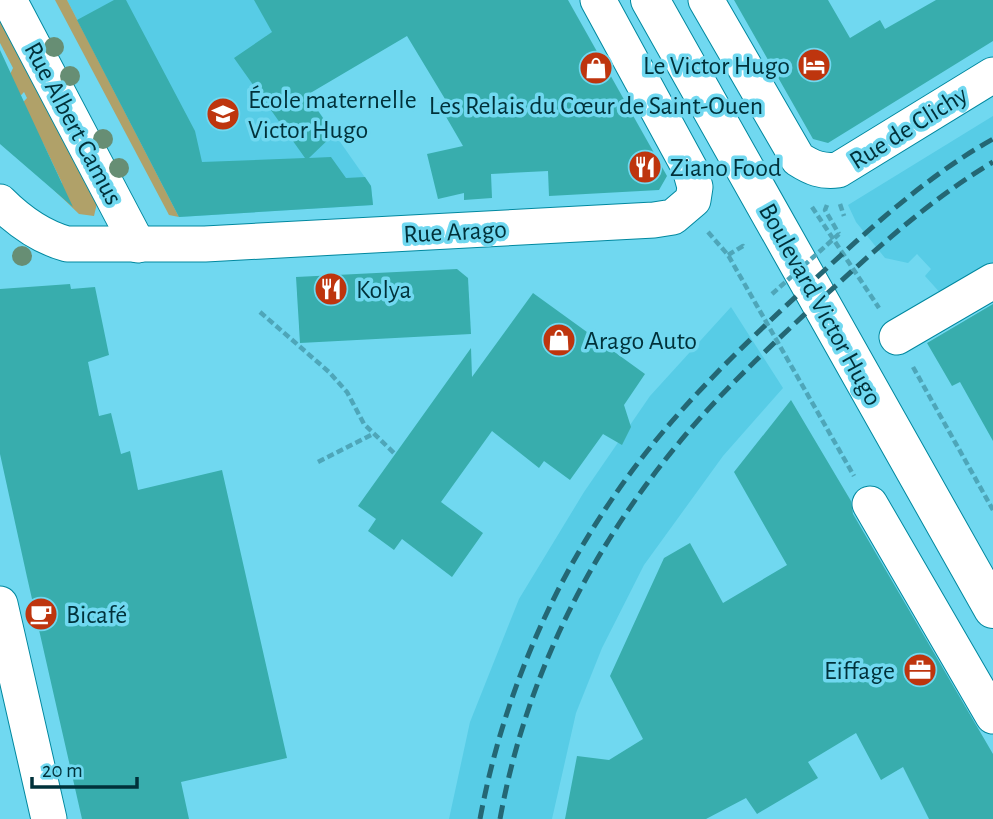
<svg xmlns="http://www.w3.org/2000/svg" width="993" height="819" viewBox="0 0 993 819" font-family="'Alegreya Sans',sans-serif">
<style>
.built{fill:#57cce6}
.green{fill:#b0a169}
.building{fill:#38adad}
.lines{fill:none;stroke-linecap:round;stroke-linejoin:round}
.minor-casing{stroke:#00889f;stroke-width:37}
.secondary-casing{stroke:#00889f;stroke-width:40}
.path{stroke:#4ea6b9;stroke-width:4.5;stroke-dasharray:7 3.5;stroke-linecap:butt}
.minor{stroke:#fff;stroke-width:35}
.secondary{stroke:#fff;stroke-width:38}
.rail{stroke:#246774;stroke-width:5;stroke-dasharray:14 7;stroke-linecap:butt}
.path-bridge{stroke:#4ea6b9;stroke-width:4.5;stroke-dasharray:7 3.5;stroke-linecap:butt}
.tree{fill:#678e74}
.labels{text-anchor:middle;stroke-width:7;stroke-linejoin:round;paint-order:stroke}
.poi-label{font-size:26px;fill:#00313a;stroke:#70d8f0;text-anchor:start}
.street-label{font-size:26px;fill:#00313a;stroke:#70d8f0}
</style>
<rect width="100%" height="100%" fill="#70d8f0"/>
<g class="built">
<polygon points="67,0 330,0 266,36 371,186 373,205 179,217"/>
<polygon points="993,116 993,267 943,296 925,276 931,269 917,254 908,263 885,258 856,222 848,205"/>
<polygon points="731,307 783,388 723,456 644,565 602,648 576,713 552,819 449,819 470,722 519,599 584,492 650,396"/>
</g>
<g class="green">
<polygon points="55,0 67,0 179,217 169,215"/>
<polygon points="0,18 98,199 94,216 79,214 55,191 62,183 43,143 15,111 27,98 24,92 12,105 6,83 13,68 0,43"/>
</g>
<g class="building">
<polygon points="114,0 126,0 195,131 202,162 305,158 234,58 272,32 254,0 568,0 667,176 659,190 549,196 548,171 491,174 492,198 464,200 464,193 438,199 427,154 463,146 438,103 445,99 407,36 307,95 334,134 309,158 331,157 346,178 365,177 371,186 373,205 179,217 77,20"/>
<polygon points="734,0 828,0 850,38 880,20 885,29 936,0 993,0 993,41 828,143 813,139"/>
<polygon points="0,50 38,132 73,207 0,144"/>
<polygon points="457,269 468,278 471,334 300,343 296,277"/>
<polygon points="70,284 71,289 95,287 109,355 88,362 99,416 111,413 121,454 130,451 138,490 222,470 287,758 181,782 189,819 82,819 27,577 0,454 0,289"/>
<polygon points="533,293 645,374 624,405 631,427 622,445 603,434 570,480 544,461 539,468 492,431 441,502 483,533 452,577 402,539 394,550 368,531 376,519 358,506 471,348 472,377"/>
<polygon points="993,304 993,441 960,382 952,386 927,343"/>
<polygon points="791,400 851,501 853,514 993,754 993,819 929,819 903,767 881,780 856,733 808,762 818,778 757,814 746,798 706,819 565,819 577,756 609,760 643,739 610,676 664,558 690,543 723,603 787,565 734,472"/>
</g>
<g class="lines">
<defs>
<g id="minor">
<polyline points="9,0 138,245"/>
<path d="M 706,0 L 798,159 C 812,168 822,172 838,170 L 993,75"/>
<path d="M 0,202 C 18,220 42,237 67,244 L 205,244 L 654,220 L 673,217 L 693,200 L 695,187 L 690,169 L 598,0"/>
<polyline points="897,337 993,281"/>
<polyline points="870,504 993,716"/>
<polyline points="0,604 49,819"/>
</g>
<polyline id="secondary" points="650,0 993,609"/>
</defs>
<use href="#minor" class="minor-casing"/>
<use href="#secondary" class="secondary-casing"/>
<g class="path">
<polyline points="840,204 844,216"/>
<polyline points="827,205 825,210 839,234"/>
<polyline points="812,207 879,308"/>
<polyline points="708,232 728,255 854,476"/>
<polyline points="728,255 743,246 744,248"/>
<polyline points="260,312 329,372 347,392 364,424 395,454"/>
<polyline points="913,367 993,510"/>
<polyline points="318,462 373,434"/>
</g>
<use href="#minor" class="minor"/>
<use href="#secondary" class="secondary"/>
<g class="rail">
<path d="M 480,819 C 504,689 560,564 641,459 C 692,393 753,336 814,280 C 869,229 927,176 993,139"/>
<path d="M 500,819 C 526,675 593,543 688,432 C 728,385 774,343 819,301 C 874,251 929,200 993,162"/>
</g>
<polyline class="path-bridge" points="772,294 839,234"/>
</g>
<g class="tree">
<circle cx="54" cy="47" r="10"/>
<circle cx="70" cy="76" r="10"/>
<circle cx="103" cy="139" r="10"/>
<circle cx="119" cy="168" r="10"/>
<circle cx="22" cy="256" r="10"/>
</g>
<defs>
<symbol id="hotel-disc" viewBox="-11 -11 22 22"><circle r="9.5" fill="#be350e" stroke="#70d8f0"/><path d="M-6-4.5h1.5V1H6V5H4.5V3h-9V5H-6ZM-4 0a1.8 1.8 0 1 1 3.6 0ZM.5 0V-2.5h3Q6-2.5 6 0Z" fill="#fff"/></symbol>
<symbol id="shop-disc" viewBox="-11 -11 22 22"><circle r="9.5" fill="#be350e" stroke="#70d8f0"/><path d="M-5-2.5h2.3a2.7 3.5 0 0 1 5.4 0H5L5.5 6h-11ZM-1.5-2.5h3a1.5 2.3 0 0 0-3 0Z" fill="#fff"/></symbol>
<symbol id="school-disc" viewBox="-11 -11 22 22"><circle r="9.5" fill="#be350e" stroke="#70d8f0"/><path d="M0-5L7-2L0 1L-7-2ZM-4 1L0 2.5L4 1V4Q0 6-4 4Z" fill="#fff"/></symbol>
<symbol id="restaurant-disc" viewBox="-11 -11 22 22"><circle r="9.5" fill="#be350e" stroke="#70d8f0"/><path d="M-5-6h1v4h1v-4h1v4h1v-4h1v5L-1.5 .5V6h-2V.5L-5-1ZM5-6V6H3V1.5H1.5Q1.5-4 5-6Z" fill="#fff"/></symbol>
<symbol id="cafe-disc" viewBox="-11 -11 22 22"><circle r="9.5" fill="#be350e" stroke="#70d8f0"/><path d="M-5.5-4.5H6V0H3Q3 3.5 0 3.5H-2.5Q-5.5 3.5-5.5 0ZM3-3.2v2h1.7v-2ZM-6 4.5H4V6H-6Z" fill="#fff"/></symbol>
<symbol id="office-disc" viewBox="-11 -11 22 22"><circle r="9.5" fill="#be350e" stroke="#70d8f0"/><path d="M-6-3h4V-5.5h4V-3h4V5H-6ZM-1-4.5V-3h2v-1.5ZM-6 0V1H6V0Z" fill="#fff"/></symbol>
</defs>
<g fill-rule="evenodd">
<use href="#hotel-disc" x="795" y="46" width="38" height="38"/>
<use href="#shop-disc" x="577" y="49" width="38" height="38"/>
<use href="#school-disc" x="204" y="95" width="38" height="38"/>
<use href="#restaurant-disc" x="626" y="148" width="38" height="38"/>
<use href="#restaurant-disc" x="312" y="270" width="38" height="38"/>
<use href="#shop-disc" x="540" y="321" width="38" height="38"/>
<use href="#cafe-disc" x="22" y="595" width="38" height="38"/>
<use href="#office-disc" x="901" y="651" width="38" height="38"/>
</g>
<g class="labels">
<g class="poi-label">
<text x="790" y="74" text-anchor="end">Le Victor Hugo</text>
<text x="248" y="108">École maternelle<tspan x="248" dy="30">Victor Hugo</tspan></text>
<text x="596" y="114" text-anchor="middle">Les Relais du Cœur de Saint-Ouen</text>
<text x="670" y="176">Ziano Food</text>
<text x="356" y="298">Kolya</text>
<text x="584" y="349">Arago Auto</text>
<text x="66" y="623">Bicafé</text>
<text x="895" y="679" text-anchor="end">Eiffage</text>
</g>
<g class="street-label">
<text transform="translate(74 123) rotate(62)" y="9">Rue Albert Camus</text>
<text transform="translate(908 127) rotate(-32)" y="9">Rue de Clichy</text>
<text transform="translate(455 231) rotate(-3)" y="9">Rue Arago</text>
<text transform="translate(821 304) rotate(61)" y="9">Boulevard Victor Hugo</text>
</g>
</g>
<path d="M32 777v10h105v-10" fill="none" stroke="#00313a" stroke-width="3.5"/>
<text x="42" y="777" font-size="21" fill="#00313a" stroke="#70d8f0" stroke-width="5" paint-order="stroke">20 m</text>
</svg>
